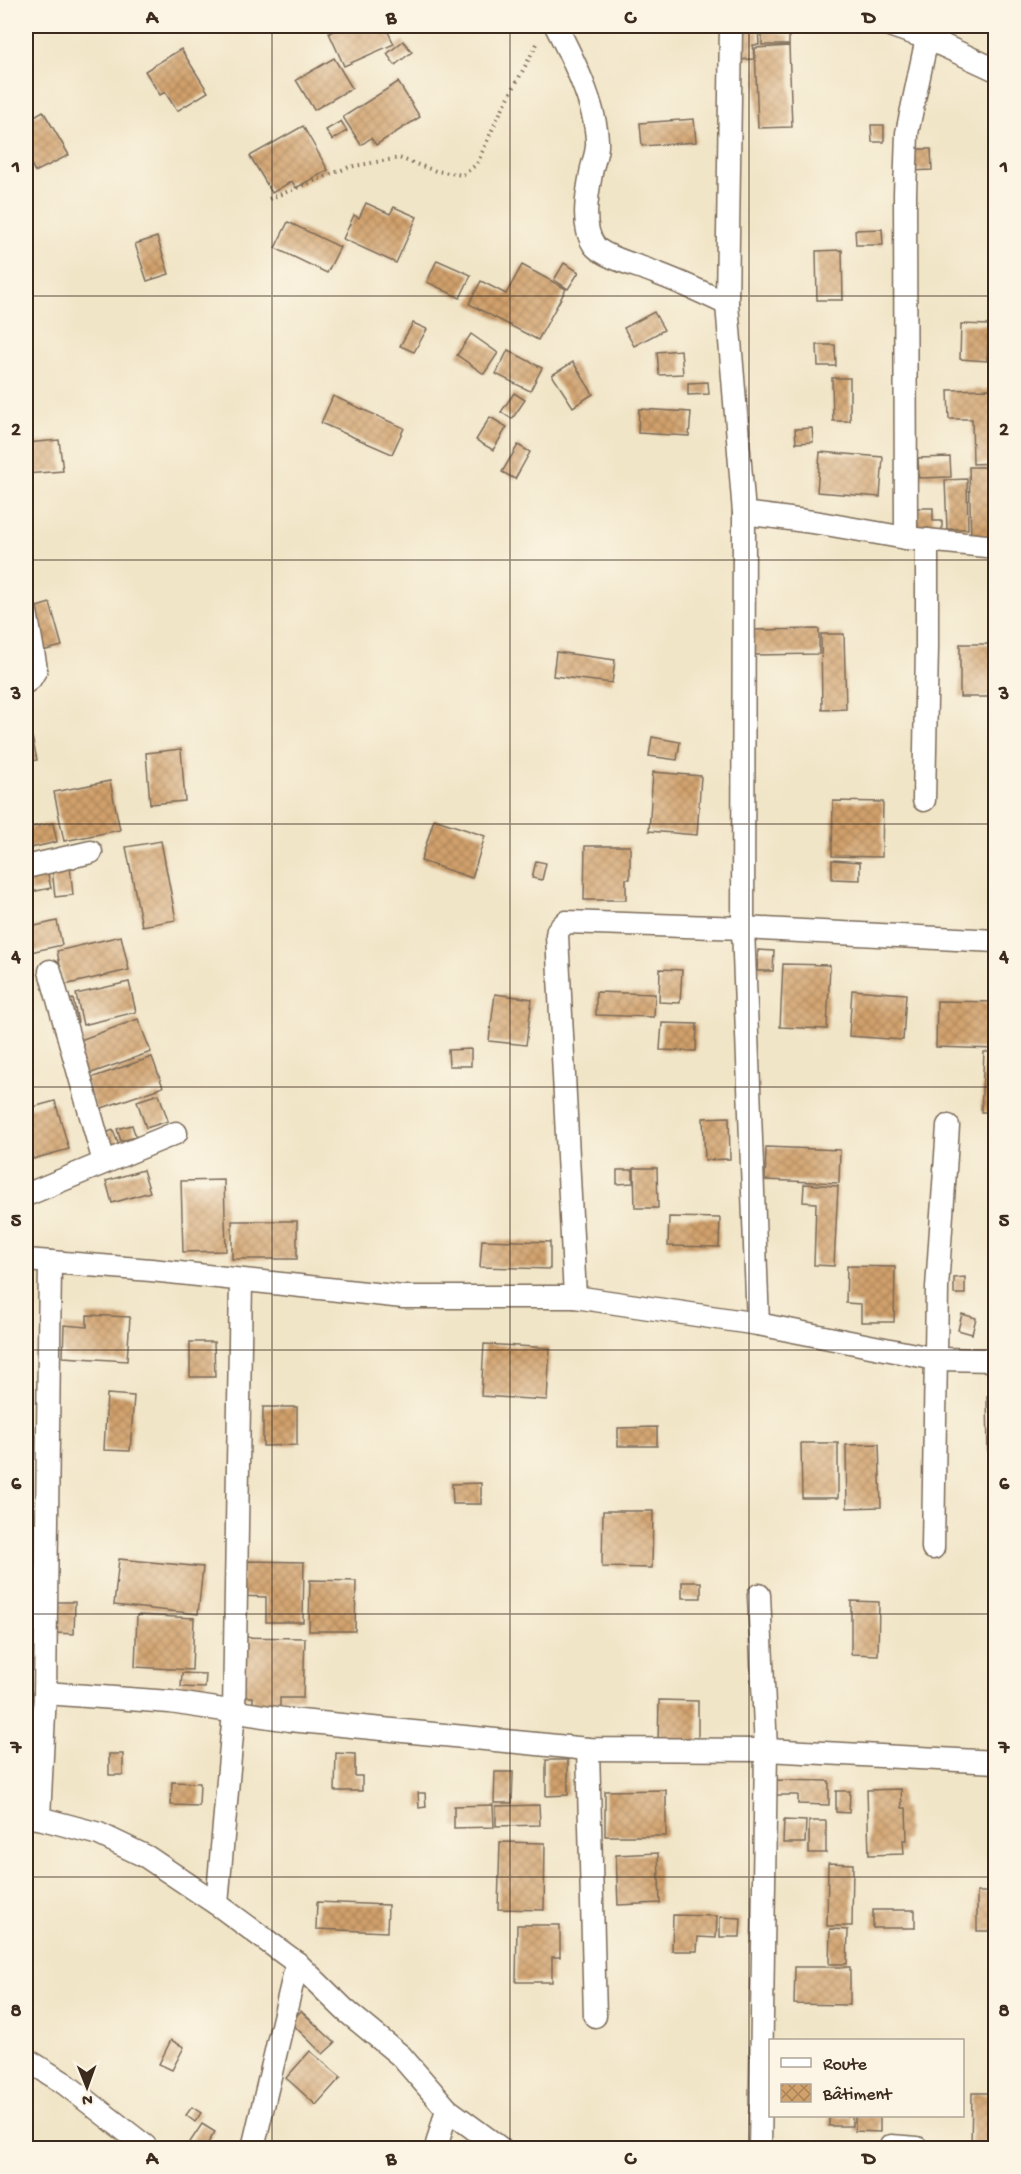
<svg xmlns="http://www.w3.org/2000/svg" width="1021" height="2174" viewBox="0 0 1021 2174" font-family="'Gochi Hand',sans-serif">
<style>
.building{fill:url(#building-cross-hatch)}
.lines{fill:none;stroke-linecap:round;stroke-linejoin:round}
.minor-casing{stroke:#7b6b59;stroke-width:25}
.path{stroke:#7b6b59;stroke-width:4;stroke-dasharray:1.5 4.5;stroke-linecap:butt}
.minor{stroke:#fff;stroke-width:22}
.grid{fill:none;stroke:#3b2a1e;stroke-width:1.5;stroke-opacity:0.55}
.neatline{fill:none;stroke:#3b2a1e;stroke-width:2}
.grid-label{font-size:20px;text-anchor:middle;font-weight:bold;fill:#3b2a1e}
</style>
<defs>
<pattern id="building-cross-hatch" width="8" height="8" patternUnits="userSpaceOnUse" patternTransform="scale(1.5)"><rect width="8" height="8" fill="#d1a16c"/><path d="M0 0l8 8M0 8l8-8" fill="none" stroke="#ab8358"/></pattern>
</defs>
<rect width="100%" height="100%" fill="#fcf5e5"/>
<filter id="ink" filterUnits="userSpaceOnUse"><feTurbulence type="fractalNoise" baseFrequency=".0167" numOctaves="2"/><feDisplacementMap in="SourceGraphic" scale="12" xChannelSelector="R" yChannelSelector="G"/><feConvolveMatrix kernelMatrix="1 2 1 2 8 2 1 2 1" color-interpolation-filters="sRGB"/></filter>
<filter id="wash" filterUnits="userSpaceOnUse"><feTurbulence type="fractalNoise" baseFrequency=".008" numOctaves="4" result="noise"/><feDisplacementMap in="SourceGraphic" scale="24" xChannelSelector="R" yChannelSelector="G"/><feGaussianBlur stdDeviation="1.35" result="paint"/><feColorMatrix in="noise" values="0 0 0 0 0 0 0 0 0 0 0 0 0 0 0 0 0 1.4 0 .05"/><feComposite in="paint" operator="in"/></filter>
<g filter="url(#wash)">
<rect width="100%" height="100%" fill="#f1e5c7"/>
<g id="blocks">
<g class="building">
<polygon points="347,26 385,26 394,44 344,66 329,33"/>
<polygon points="733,26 758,26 759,45 753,45 754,59 734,60"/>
<polygon points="762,28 789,36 789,45 762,45"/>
<polygon points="403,41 412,52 395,65 387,54"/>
<polygon points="789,46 792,127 758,128 755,48"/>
<polygon points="181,49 208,92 177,111 165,92 160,95 145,71"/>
<polygon points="334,58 352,88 314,110 296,80"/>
<polygon points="398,82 420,117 376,145 371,138 361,145 343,117"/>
<polygon points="43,111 69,155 35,172 26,154 26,121"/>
<polygon points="694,119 696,142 642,146 640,123"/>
<polygon points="341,121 347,131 332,140 326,130"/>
<polygon points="871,125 884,125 884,142 872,142"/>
<polygon points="303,126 328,170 296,188 292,181 272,193 250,156"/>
<polygon points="909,149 931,149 932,170 910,171"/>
<polygon points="366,203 390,214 394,207 417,217 396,263 343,239 354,215 359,218"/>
<polygon points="288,222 340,247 327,273 275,248"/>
<polygon points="882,229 883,245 856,245 855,230"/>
<polygon points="157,237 169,274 147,281 135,244"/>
<polygon points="992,245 996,245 996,306 994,306"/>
<polygon points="842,250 843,300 817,300 816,251"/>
<polygon points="437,260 471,275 460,298 427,282"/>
<polygon points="564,263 579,272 568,289 554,280"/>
<polygon points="522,265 566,289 538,340 469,304 481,281 506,294"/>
<polygon points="654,312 664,330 634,346 624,328"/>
<polygon points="992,313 996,313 996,355 993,355"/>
<polygon points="413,323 427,329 414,352 400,346"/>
<polygon points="961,324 989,325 987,361 960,359"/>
<polygon points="471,334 498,353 484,374 457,355"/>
<polygon points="817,345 835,345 836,366 818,366"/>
<polygon points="508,350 542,368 530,391 496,374"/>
<polygon points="681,350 683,374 659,375 657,352"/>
<polygon points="573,362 593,394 573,407 552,375"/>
<polygon points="832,378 850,378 850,421 833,421"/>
<polygon points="708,382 709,394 688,395 688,383"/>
<polygon points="991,389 993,463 973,464 972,419 949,419 948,390"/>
<polygon points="514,393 525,400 512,419 501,412"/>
<polygon points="333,396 404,428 392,454 321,423"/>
<polygon points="639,409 691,412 689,436 638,433"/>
<polygon points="490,417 507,427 493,450 476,440"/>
<polygon points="812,428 813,442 796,443 795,429"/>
<polygon points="59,440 63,471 26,474 26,443"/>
<polygon points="518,445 530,452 515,479 502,472"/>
<polygon points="820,452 883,457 880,497 817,492"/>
<polygon points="950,457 951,477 919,478 918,458"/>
<polygon points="969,467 991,467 993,540 971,540"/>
<polygon points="967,479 968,529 947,529 945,480"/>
<polygon points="917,508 933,508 933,521 942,521 942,537 918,537"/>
<polygon points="50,603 62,646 42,651 30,609"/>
<polygon points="819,629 819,654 748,655 748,630"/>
<polygon points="821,634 844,634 846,709 822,710"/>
<rect x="960" y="644" width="36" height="53"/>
<polygon points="556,652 615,660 612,683 553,676"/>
<polygon points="32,737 37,760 26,762 26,739"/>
<polygon points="652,737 680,742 677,760 649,756"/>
<polygon points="181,749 185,801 150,804 146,753"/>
<polygon points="26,763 30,777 26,778"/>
<polygon points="653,772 701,776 697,835 649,831"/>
<polygon points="110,781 120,830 64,841 54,792"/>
<polygon points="833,801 883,802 882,857 832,856"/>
<polygon points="434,819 485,836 472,878 421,861"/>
<polygon points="53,823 57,842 26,849 26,828"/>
<polygon points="161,841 176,920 142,926 126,847"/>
<polygon points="585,846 630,846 630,879 626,879 626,900 584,900"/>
<polygon points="832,860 860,862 860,880 832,879"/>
<polygon points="536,861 546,863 542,880 532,878"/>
<polygon points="70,866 73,895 55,897 52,868"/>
<polygon points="47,870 51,888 31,892 27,874"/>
<polygon points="57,921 62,945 26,953 26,928"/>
<polygon points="121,936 129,970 64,985 57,951"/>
<polygon points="758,950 774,951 773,971 757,971"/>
<polygon points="783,964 830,965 827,1029 780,1027"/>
<polygon points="660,969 682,970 680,1003 659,1002"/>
<polygon points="129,982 136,1012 83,1025 76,994"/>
<polygon points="852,990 906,994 903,1040 849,1036"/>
<polygon points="596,992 655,994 654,1017 596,1015"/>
<polygon points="495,994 532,999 526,1045 489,1041"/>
<polygon points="73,999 78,1022 70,1024 66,1001"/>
<polygon points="937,1001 996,1002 995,1049 936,1047"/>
<polygon points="138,1019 151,1052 83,1076 72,1043"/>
<polygon points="662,1023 697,1024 696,1051 660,1050"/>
<polygon points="471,1049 471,1066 449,1066 448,1050"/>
<polygon points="984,1052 996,1052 996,1112 981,1112"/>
<polygon points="152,1057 163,1087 96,1110 85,1080"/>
<polygon points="159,1094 168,1121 146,1128 137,1101"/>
<polygon points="55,1101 69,1149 33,1159 26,1134 26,1109"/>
<polygon points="729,1117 730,1159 705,1160 703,1118"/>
<polygon points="132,1125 136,1137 121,1141 117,1129"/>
<polygon points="113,1130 119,1146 106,1152 99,1136"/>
<polygon points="766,1147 840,1150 839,1183 765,1180"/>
<polygon points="634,1168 657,1168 658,1208 635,1208"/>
<polygon points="143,1170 150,1192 112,1203 106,1181"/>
<polygon points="617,1170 633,1170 633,1183 617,1184"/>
<polygon points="224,1180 226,1251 183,1252 181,1181"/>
<polygon points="804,1184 838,1186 834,1266 814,1265 816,1203 803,1202"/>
<polygon points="669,1217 720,1218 719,1247 668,1246"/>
<rect x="232" y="1221" width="65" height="38"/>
<polygon points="482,1240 550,1242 550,1269 480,1267"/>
<polygon points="847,1266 895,1267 894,1322 861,1322 861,1304 846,1303"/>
<polygon points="965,1277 965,1294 954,1294 954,1278"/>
<polygon points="962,1314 976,1318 972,1334 958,1330"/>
<polygon points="87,1315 130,1317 127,1361 63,1357 64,1325 87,1327"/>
<polygon points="190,1342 214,1342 215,1377 190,1377"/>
<polygon points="484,1344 550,1348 547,1400 481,1396"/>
<polygon points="107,1394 134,1396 130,1451 104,1450"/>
<polygon points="987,1396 996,1396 996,1451 988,1451"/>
<polygon points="263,1407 297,1407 297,1445 263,1446"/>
<polygon points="657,1427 657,1446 618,1446 618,1428"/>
<polygon points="801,1443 838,1443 838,1498 802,1498"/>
<polygon points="879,1444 881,1507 847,1508 846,1445"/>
<polygon points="481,1483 481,1504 453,1504 452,1484"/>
<polygon points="603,1511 653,1511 652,1568 602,1567"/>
<polygon points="119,1559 203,1567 198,1614 114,1605"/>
<polygon points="242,1561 304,1562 303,1622 266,1622 266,1597 241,1596"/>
<polygon points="310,1580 356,1581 355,1631 309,1631"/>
<rect x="682" y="1582" width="19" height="16"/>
<polygon points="851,1601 879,1602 878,1655 851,1654"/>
<polygon points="57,1602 75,1602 74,1634 57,1633"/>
<polygon points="137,1615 194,1618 192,1670 135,1667"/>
<polygon points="237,1637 305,1638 303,1698 280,1698 280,1711 253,1710 253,1697 236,1697"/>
<polygon points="182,1673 206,1674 205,1688 181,1687"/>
<polygon points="659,1700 698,1701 698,1744 658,1744"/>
<polygon points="26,1715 29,1715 30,1791 26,1791"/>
<polygon points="336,1753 355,1754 355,1776 362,1776 362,1791 335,1791"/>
<rect x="109" y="1754" width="14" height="21"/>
<polygon points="546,1760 568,1760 568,1795 546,1796"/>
<polygon points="495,1772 513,1772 512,1803 494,1803"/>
<polygon points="774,1780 829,1781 829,1805 798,1804 798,1795 773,1795"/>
<polygon points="172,1782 200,1783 199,1806 171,1805"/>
<polygon points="901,1789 902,1808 906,1808 907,1840 903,1840 904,1854 869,1855 867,1790"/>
<polygon points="666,1790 666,1836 605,1836 605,1791"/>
<polygon points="836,1791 850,1791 849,1813 836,1812"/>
<polygon points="418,1793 425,1793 426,1807 419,1808"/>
<polygon points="493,1805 494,1827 454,1828 454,1806"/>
<polygon points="539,1805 540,1825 496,1826 496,1806"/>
<polygon points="784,1820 806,1821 805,1843 783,1843"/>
<rect x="809" y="1821" width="17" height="32"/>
<polygon points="500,1842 545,1843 544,1910 498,1909"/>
<polygon points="658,1853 660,1903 618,1905 616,1855"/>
<polygon points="828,1863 853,1864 852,1926 827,1926"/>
<rect x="977" y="1892" width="19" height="39"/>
<polygon points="317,1902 388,1905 387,1932 316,1929"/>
<rect x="873" y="1910" width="42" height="18"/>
<polygon points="673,1915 717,1916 716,1938 698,1937 697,1951 672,1951"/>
<polygon points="720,1917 741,1918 740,1937 720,1937"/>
<polygon points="517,1925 560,1925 560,1957 552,1957 552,1982 516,1982"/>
<polygon points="830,1929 848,1930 847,1964 829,1964"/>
<polygon points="795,1967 850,1967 850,2005 794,2004"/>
<polygon points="301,2011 335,2043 323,2054 290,2022"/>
<polygon points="171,2040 184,2047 172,2070 159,2064"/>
<polygon points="310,2051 341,2077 316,2105 286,2078"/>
<polygon points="972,2093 996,2093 996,2148 971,2148"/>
<polygon points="192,2107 201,2113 195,2122 186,2115"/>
<rect x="829" y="2116" width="23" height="10"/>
<polygon points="855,2116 880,2116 880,2132 855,2131"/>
<polygon points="202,2124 215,2132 205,2148 186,2148"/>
<rect x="663" y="2143" width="11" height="5"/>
</g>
</g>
</g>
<g filter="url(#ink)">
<use href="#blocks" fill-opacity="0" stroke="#7b6b59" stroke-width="1.5"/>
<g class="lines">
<defs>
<g id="minor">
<path d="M 556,26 C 572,57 596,105 597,141 C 598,150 594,160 592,168 C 588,190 580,225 594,245 C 602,257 642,267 656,273 C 680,282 704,293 727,304"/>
<polyline points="731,26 727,304 744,513 743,928 758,1324"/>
<polyline points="892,26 927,38 996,70"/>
<polyline points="744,513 820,523 906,538 996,547"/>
<polyline points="906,538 905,193 907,133 927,38"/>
<polyline points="26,612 36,669 30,679 26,682"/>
<polyline points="924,800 927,647 927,540"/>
<polyline points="26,867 91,852"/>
<polyline points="50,971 104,1162"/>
<polyline points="26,1195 176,1133"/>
<polyline points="26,1260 151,1270 403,1297 575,1297 758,1324 936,1359 996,1360"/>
<polyline points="575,1297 557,935 558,930 566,922 743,928 996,941"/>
<polyline points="933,1548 937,1288 948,1126"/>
<polyline points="759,1595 766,1750 760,2148"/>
<polyline points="45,1693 170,1702 290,1720 588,1749 766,1750 996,1762"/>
<polyline points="588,1749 595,2016"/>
<polyline points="26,1817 39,1818 99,1834 147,1857 217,1904 297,1963 345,2010 401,2056 447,2109 500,2148"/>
<polyline points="39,1818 45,1693 50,1262"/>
<polyline points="217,1904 234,1712 241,1281"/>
<polyline points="26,2059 64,2083 145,2146"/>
<polyline points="891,2146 917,2148"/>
<polyline points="253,2148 297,1963"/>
<polyline points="436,2148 447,2109"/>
</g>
</defs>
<use href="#minor" class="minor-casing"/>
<polyline class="path" points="269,199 349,167 399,158 436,171 463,175 477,164 497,119 538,42"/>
<use href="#minor" class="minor"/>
</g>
</g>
<path class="grid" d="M 272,26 L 272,2148M 510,26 L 510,2148M 749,26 L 749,2148M 26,296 L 996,296M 26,560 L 996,560M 26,824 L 996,824M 26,1087 L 996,1087M 26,1350 L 996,1350M 26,1614 L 996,1614M 26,1877 L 996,1877"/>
<rect width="1021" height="2174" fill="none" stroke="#fcf5e5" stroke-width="66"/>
<rect x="769" y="2039" width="195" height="78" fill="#fcf5e5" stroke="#afa495" stroke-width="1.5"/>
<rect x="781" y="2058" width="30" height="9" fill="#ffffff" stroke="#afa495" stroke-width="1.5"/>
<text x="823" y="2069" font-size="18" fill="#3b2a1e">Route</text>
<rect x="781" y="2084" width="30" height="18" fill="url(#building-cross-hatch)" stroke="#afa495" stroke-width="1.5"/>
<text x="823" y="2099" font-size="18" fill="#3b2a1e">Bâtiment</text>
<g transform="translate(87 2087) rotate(179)" stroke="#fcf5e5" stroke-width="4.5" paint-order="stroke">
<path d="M0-4.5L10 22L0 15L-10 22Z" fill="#3b2a1e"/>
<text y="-9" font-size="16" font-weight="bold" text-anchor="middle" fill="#3b2a1e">N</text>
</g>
<rect x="33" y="33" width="955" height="2108" class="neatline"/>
<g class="grid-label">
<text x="152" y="23">A</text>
<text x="391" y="23">B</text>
<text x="630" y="23">C</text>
<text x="869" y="23">D</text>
<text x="16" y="172">1</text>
<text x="1004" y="172">1</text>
<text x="16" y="435">2</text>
<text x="1004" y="435">2</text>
<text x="16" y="699">3</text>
<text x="1004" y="699">3</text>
<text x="16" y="962">4</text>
<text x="1004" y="962">4</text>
<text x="16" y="1226">5</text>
<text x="1004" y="1226">5</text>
<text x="16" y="1489">6</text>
<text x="1004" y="1489">6</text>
<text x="16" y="1753">7</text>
<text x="1004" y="1753">7</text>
<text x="16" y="2016">8</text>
<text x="1004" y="2016">8</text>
<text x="152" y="2164">A</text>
<text x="391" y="2164">B</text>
<text x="630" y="2164">C</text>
<text x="869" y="2164">D</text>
</g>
</svg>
